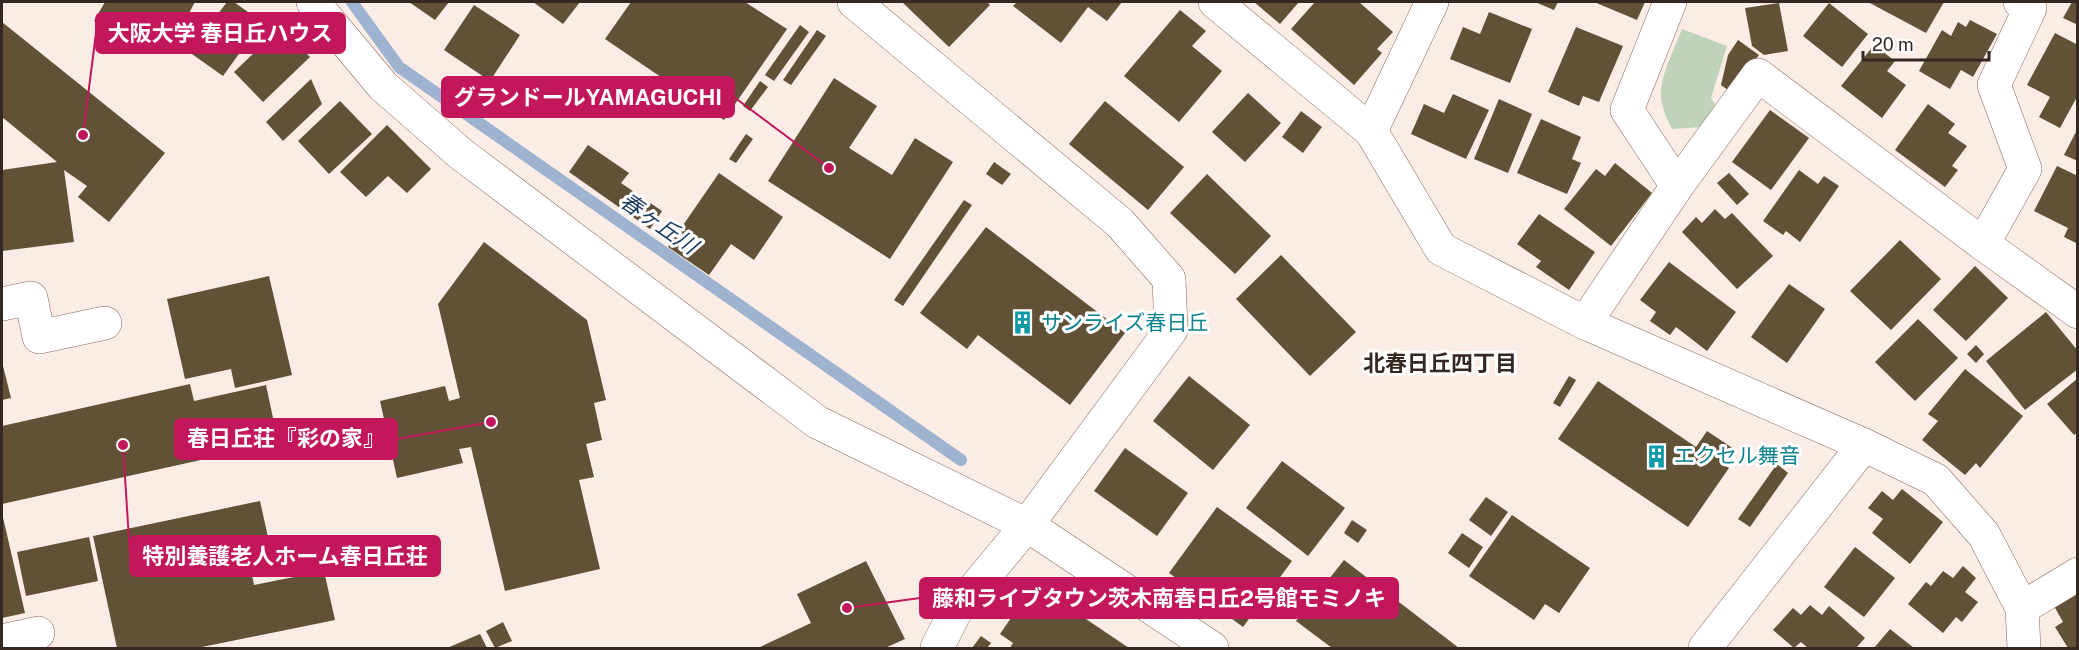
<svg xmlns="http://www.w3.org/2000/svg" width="2079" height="650" viewBox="0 0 2079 650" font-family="'Public Sans','Noto Sans JP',sans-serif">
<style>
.green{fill:#bed3b9}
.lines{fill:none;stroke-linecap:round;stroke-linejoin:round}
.stream{stroke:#9db3cf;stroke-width:12}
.building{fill:#615136}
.minor-casing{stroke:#88695b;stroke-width:34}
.minor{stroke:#fff;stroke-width:33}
.labels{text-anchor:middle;stroke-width:6;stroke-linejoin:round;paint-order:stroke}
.culture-label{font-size:21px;fill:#0d838f;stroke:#fff;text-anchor:start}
.water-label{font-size:22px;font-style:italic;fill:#18385e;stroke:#fff}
.neighbourhood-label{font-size:22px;font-weight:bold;fill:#352822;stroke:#fff}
.leader{fill:none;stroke:#c2185b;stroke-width:2}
.callout-dot{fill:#c2185b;stroke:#fff;stroke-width:2}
.callout{fill:#c2185b;stroke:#c2185b;stroke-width:2}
.callout-label{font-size:22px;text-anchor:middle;font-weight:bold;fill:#fff}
</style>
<rect width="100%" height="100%" fill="#fbece6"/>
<path class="green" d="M 1682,29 L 1727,46 L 1711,98 L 1715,104 L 1702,127 L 1672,129 C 1667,119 1662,108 1661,97 C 1659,78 1675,48 1682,29 Z"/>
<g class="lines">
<polyline class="stream" points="352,2 399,67 961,460"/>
</g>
<g class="building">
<polygon points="105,2 195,2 170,48 141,32 131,41 94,21"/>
<polygon points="227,2 234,2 262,22 223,76 189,52"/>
<polygon points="409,2 449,2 435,20"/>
<polygon points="533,2 580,2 563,24"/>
<polygon points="631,2 745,2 787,29 724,120 605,39"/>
<polygon points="902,2 987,2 990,5 949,47"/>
<polygon points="1017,2 1122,2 1107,21 1088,7 1061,43 1013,6"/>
<polygon points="1254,2 1299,2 1280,24"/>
<polygon points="1315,2 1359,2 1393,32 1377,49 1382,53 1354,85 1291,29"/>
<polygon points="1535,2 1558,2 1554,10"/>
<polygon points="1594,2 1645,2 1637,20"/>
<polygon points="1868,2 1944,2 1926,33"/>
<polygon points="2072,2 2078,2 2078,25 2063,18"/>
<polygon points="1779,3 1788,51 1764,55 1752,46 1745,8"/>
<polygon points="1829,3 1868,34 1842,67 1803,36"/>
<polygon points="474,5 520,35 490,81 444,50"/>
<polygon points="1180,10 1206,31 1192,46 1222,71 1179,122 1124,76"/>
<polygon points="1489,12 1532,29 1510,83 1450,59 1463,27 1480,34"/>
<polygon points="1970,20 1997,34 1973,77 1961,70 1950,89 1919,71 1942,30 1951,36 1958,22 1966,27"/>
<polygon points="2,22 165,153 109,222 78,197 87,186 64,170 74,242 2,251 2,170 57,162 2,117"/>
<polygon points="800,25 809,32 774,81 765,75"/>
<polygon points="281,27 310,57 263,102 234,72"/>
<polygon points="1576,27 1623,46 1599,102 1583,96 1579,106 1548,92"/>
<polygon points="817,30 826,36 791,85 783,80"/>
<polygon points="2055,33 2078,45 2078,95 2060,128 2039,117 2050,97 2027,85"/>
<polygon points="1738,40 1759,55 1732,93 1721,85 1728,55"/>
<polygon points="1874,45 1895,61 1887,71 1906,85 1882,118 1841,86"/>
<polygon points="834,78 877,106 849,148 892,175 915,138 953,162 890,259 768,181"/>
<polygon points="311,79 322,104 283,141 266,122"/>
<polygon points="760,81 768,87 750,111 743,106"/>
<polygon points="1248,93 1281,123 1245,162 1212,132"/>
<polygon points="1453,94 1489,110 1466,159 1411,134 1424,104 1444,113"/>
<polygon points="1499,99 1532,114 1508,173 1474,159"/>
<polygon points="340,101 372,134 329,174 298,141"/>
<polygon points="1105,101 1184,167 1148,210 1069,144"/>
<polygon points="1928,104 1955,124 1948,133 1967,146 1952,166 1958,170 1945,187 1895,150"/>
<polygon points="1770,110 1809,138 1771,190 1732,162"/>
<polygon points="1301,111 1322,127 1303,153 1282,137"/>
<polygon points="1541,119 1581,137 1572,159 1581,163 1567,194 1517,173"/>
<polygon points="387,125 431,169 407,193 388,176 366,197 340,172"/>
<polygon points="2078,128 2078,161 2064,155"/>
<polygon points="746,134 753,139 736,163 729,159"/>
<polygon points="588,145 629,173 621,183 662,211 650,229 569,172"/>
<polygon points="994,162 1011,174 1002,185 986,174"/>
<polygon points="1615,163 1652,193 1611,246 1564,209 1596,169 1605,176"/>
<polygon points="2057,166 2078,176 2078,244 2064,237 2068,228 2034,211"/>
<polygon points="1799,170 1818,184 1824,176 1839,186 1800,242 1786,231 1783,235 1763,221"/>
<polygon points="719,173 783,217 754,260 731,244 709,275 668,247"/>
<polygon points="1729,173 1749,194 1737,205 1717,183"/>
<polygon points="1207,174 1271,236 1235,274 1170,213"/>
<polygon points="964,200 972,205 903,306 894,300"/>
<polygon points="1715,209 1725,219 1732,213 1773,256 1737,289 1682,232 1696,217 1702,223"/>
<polygon points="1539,214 1595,252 1569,290 1536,267 1541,261 1517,244"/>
<polygon points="986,227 1125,333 1070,405 978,335 967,349 920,313"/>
<polygon points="1900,240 1941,279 1891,330 1850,291"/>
<polygon points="484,242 587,320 606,400 594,403 602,440 586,444 594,477 579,480 600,569 505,591 471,447 459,449 463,463 397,478 380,401 445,386 449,401 460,398 438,304"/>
<polygon points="1281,255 1356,332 1310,376 1236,299"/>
<polygon points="1669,262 1736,312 1707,351 1676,327 1670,335 1650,321 1656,312 1640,300"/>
<polygon points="1975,266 2008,298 1966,341 1933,310"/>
<polygon points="269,276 292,375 235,388 231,369 185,379 167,299"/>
<polygon points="1789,284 1825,309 1787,363 1751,337"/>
<polygon points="2046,312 2078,351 2078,369 2025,410 1986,361"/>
<polygon points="1918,319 1958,358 1915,401 1875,362"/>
<polygon points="1976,345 1984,354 1976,363 1967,354"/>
<polygon points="2,362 11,398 2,400"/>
<polygon points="1965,369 2023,416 1980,468 1976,463 1965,475 1922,440 1938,421 1928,414"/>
<polygon points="1189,376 1250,425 1213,470 1153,421"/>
<polygon points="1569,376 1576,380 1560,407 1553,403"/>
<polygon points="2078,378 2078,432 2074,435 2047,404"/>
<polygon points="1598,381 1696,447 1707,431 1734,449 1723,464 1729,468 1688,527 1558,439"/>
<polygon points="190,384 194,401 266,385 276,432 243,439 246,450 2,504 2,426"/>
<polygon points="1125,448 1188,493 1157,536 1094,491"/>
<polygon points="1282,461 1345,508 1308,556 1246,508"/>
<polygon points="1777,464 1788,473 1750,527 1738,519"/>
<polygon points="1902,489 1943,522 1910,564 1872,533 1883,519 1868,508 1882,491 1893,500"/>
<polygon points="1486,497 1508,512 1491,536 1469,520"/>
<polygon points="260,501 272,555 249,559 254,585 324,571 335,620 197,648 117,648 93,536"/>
<polygon points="1217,507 1292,561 1243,627 1169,573"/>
<polygon points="2,513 25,613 2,618"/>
<polygon points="1512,515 1590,568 1559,613 1545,604 1534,620 1469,576"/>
<polygon points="1352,520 1367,530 1358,543 1344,533"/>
<polygon points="1462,533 1483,547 1469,568 1448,553"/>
<polygon points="89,537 98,581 26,596 17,552"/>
<polygon points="1855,547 1895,578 1864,617 1824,587"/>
<polygon points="1344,560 1459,648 1332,648 1296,621"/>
<polygon points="866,561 905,639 885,648 758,648 811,623 797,594"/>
<polygon points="1963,566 1976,578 1965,592 1978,602 1962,622 1956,617 1943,633 1908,604 1926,582 1931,586 1943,571 1953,578"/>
<polygon points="1034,584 1129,648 1010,648 1013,643 1000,634"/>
<polygon points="2078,592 2078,648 2068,648 2055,627 2063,622 2054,606"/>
<polygon points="1810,605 1822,615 1829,606 1865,638 1856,648 1808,648 1801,642 1794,648 1773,630 1793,608 1801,615"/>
<polygon points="503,622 512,641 495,648 486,631"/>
<polygon points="1890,629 1914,648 1874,648"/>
<polygon points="480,634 487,648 447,648"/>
<polygon points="981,636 991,643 987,648 972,648"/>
</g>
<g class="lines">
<defs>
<g id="minor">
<polyline points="313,2 383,86 461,154 817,422 1027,525 1212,648"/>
<polyline points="854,2 1120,223 1169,279 1171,330 1027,525 955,612 937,648"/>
<polyline points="1215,2 1371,131"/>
<polyline points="1432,2 1371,131 1441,249 1585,323 1864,445 1936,480 1984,535 2022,608 2024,648"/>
<polyline points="1670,2 1627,110 1677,186"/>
<polyline points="1983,244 2025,169 1994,85 2030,8 2020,2"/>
<polyline points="2,304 31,298 39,337 105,323"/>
<polyline points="1585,323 1677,186 1758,75 1983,244 2078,312"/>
<polyline points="2022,608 2078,574"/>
<polyline points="2,641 38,633"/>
<polyline points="1705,648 1864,445"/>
</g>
</defs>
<use href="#minor" class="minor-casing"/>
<use href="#minor" class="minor"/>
</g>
<defs>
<symbol id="building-bare" viewBox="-9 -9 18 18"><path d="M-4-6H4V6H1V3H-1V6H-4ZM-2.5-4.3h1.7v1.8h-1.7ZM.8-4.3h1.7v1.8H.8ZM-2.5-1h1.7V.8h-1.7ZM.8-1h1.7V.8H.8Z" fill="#0f9aa8" stroke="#fff" stroke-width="2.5" paint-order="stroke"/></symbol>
</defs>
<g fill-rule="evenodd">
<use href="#building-bare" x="1006" y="306" width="33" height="33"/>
<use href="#building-bare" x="1640" y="440" width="33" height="33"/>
</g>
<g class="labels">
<g class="culture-label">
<text x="1041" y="330">サンライズ春日丘</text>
<text x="1674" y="463">エクセル舞音</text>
</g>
<g class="water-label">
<text transform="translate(659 223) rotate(35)" y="8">春ヶ丘川</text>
</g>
<g class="neighbourhood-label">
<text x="1440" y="371">北春日丘四丁目</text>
</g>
</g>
<path class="leader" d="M83 135L96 33M829 168L734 97M491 422L397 439M123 445L130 556M847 608L920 598"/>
<g class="callout-dot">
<circle cx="83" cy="135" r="6"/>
<circle cx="829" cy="168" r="6"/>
<circle cx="491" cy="422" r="6"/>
<circle cx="123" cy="445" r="6"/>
<circle cx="847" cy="608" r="6"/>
</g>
<g class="callout">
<rect x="96" y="13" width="249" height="40" rx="6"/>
<rect x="442" y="77" width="292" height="40" rx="6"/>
<rect x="175" y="419" width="222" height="40" rx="6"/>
<rect x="130" y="536" width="310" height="40" rx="6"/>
<rect x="920" y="578" width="478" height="40" rx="6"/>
</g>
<g class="callout-label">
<text x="220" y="41">大阪大学 春日丘ハウス</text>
<text x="588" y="105">グランドールYAMAGUCHI</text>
<text x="286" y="446">春日丘荘『彩の家』</text>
<text x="285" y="564">特別養護老人ホーム春日丘荘</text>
<text x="1159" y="606">藤和ライブタウン茨木南春日丘2号館モミノキ</text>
</g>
<rect width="2079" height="650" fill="none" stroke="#352822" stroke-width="6"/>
<path d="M1863 51v9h126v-9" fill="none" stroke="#352822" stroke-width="3"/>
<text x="1872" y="51" font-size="18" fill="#352822" stroke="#ffffff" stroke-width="4.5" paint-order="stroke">20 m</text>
</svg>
